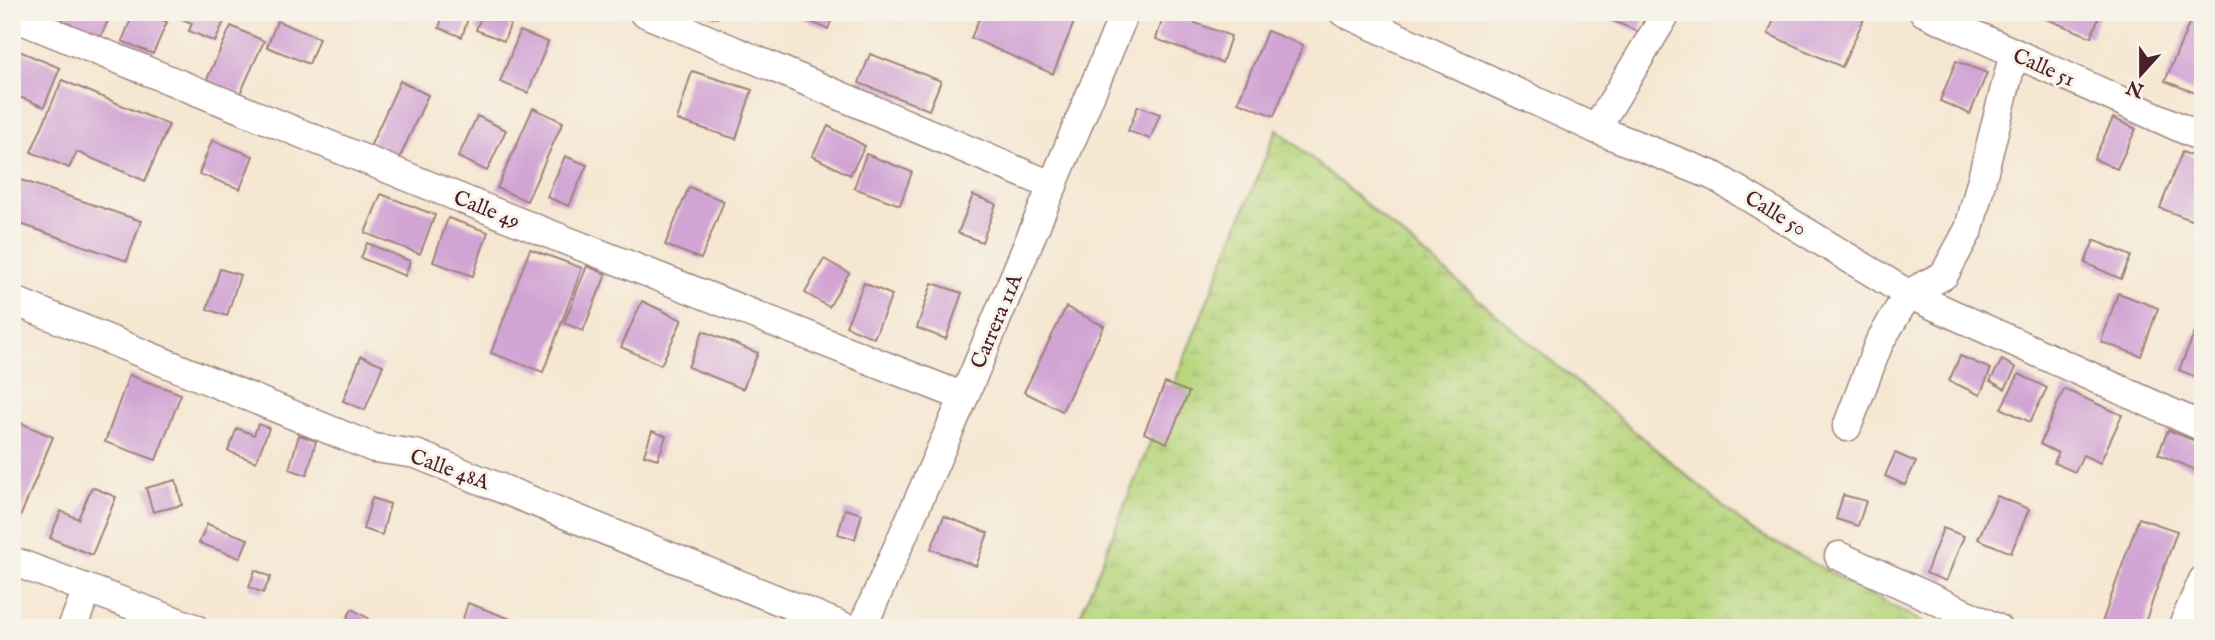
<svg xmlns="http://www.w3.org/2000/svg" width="2215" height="640" viewBox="0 0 2215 640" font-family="'IM FELL English',serif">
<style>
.wetland{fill:url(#wetland-marsh);stroke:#807a54;stroke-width:2}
.building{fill:#d1a4d4}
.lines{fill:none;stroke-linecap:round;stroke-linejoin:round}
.minor-casing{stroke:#a0837e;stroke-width:31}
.minor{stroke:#fff;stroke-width:28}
.labels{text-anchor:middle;stroke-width:6;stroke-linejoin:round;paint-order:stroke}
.street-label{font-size:21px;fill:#4a1f2b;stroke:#f7f3e8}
</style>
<defs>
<pattern id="wetland-marsh" width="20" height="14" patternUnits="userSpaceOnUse" patternTransform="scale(1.75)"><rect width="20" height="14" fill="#b7d67d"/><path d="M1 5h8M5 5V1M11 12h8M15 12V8" fill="none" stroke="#9fb76c"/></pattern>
</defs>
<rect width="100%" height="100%" fill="#f7f3e8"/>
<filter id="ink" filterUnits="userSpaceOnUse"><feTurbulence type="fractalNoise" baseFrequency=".0143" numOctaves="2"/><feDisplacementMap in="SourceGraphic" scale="14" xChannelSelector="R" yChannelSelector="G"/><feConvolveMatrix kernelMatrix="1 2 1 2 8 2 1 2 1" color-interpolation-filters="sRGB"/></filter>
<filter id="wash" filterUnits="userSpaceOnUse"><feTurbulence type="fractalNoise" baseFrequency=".00686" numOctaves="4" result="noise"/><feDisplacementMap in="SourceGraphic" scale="28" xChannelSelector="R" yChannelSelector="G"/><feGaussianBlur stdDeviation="1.57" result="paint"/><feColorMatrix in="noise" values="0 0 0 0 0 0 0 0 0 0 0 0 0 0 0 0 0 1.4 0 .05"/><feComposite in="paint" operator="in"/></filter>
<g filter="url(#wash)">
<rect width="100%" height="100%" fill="#f5e7d2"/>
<polygon class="wetland" points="1277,129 1750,529 1933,628 1075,628"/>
<g id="blocks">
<g class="building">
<polygon points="66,12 112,12 100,38 62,21"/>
<polygon points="134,12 144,12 167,22 153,54 122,41"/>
<polygon points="165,12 228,12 215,42 189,31 192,23"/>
<polygon points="444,12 470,12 462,37 439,28"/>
<polygon points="483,12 515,12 504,41 476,30"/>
<polygon points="702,12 719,12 717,18"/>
<polygon points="787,12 835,12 828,29"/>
<polygon points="982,12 1057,12 1075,20 1053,74 971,38"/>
<polygon points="1165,12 1231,36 1222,63 1156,39"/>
<polygon points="1592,12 1647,12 1639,32"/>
<polygon points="1777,12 1867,12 1842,67 1768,34"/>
<polygon points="2029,12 2101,12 2091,37"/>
<polygon points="2194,12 2203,15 2203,96 2165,81"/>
<polygon points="277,21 319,38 309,64 267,47"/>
<polygon points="231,26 264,41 240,94 207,79"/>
<polygon points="520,31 548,42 528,93 500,82"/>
<polygon points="1267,31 1303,45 1274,116 1238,102"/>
<polygon points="12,48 60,68 44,107 12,94"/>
<polygon points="870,54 941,81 929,110 859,83"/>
<polygon points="1956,61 1987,73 1970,114 1940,101"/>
<polygon points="692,71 752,90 736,139 677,120"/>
<polygon points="62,80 169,125 145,181 77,152 69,168 31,152"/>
<polygon points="400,81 428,95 397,164 368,151"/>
<polygon points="1138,106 1160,114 1150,139 1128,131"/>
<polygon points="533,108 563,122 527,201 497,188"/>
<polygon points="477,116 506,130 487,171 458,157"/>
<polygon points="2113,118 2136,129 2117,169 2094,159"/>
<polygon points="828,126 865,146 850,175 812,156"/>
<polygon points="212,140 253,156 240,189 199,174"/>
<polygon points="2182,152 2203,160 2203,219 2201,224 2160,208"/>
<polygon points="866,154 912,172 900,205 854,188"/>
<polygon points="565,156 587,165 569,206 547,197"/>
<polygon points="15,178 141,221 127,261 12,221 12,186"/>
<polygon points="689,187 724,201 701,259 665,245"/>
<polygon points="381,194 435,215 420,254 365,233"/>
<polygon points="973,195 996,204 982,242 958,233"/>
<polygon points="448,218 488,232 473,276 433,262"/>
<polygon points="2094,240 2131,256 2121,279 2085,263"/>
<polygon points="367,243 410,261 405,276 361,258"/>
<polygon points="530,249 582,268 543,372 491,353"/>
<polygon points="824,259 849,273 829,307 805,293"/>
<polygon points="587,266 606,274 583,331 564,323"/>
<polygon points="220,269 240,275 227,316 207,309"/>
<polygon points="864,283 892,295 874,338 846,326"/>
<polygon points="932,283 962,293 946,339 917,328"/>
<polygon points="2118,293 2158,308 2141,356 2101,342"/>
<polygon points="642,301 682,320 661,365 621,347"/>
<polygon points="1066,307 1104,326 1062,411 1024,392"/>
<polygon points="703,331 758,353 743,389 688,367"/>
<polygon points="2195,332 2203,336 2203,380 2179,370"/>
<polygon points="361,356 383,365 365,410 343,401"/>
<polygon points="1960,356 1991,369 1980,395 1949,381"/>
<polygon points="2002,360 2016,368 2005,389 1990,381"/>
<polygon points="2019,374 2047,388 2030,422 2001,408"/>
<polygon points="129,375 181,394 156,460 105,442"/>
<polygon points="1165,383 1189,392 1167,443 1144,433"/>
<polygon points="2064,389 2122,415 2100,463 2083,455 2075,472 2054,463 2058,453 2040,444"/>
<polygon points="12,419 53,437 16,527 12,525"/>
<polygon points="258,424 269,428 256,462 228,451 237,428 254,435"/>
<polygon points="2168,430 2203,444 2203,473 2158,454"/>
<polygon points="652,431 666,436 658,459 644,455"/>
<polygon points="299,435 316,441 307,475 289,469"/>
<polygon points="1895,453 1916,462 1905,485 1885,476"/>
<polygon points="176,480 182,505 153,512 146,488"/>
<polygon points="92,487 116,497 92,555 50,538 61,511 78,519"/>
<polygon points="1843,495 1866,501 1858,526 1836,519"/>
<polygon points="1997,496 2029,509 2011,553 1978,539"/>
<polygon points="372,498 390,504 382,535 363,529"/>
<polygon points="845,509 862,514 855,539 838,534"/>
<polygon points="944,516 988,533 976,566 931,549"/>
<polygon points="2139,518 2177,531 2143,628 2100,628"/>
<polygon points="207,524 248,539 240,558 199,543"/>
<polygon points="1943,528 1964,536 1946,581 1926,573"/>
<polygon points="255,570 271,577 263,593 249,587"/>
<polygon points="468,603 516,621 514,628 469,628 461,625"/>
<polygon points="352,609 368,618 362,628 342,628"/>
<polygon points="426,622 441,628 424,628"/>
</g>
</g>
</g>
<g filter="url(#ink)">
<use href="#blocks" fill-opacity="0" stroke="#a0837e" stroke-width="2"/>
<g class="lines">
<defs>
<g id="minor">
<polyline points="643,12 1053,186"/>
<polyline points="1343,12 1596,129 1714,176 1908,294 2203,427"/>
<polyline points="1924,12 2203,138"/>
<polyline points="12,16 509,218 964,397"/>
<polyline points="1596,129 1667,12"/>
<polyline points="12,300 374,448 416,454 847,628"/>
<polyline points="1847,427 1879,343 1908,294 1944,275 1969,229 2014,53"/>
<polyline points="1839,556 1997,628"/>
<polyline points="12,561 194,628"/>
<polyline points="72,628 87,590"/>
<polyline points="862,628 964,397 1125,12"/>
<polyline points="2182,628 2203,580"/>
</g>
</defs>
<use href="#minor" class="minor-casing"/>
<use href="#minor" class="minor"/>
</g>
</g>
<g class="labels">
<g class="street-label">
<text transform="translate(2044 67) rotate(24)" y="7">Calle 51</text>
<text transform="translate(487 209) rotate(22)" y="7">Calle 49</text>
<text transform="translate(1776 213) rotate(31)" y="7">Calle 50</text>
<text transform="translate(996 321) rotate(-67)" y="7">Carrera 11A</text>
<text transform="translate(450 469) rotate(20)" y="7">Calle 48A</text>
</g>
</g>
<rect width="2215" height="640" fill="none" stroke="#f7f3e8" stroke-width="42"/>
<g transform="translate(2141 74) rotate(201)" stroke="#f7f3e8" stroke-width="5" paint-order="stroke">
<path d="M0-5L12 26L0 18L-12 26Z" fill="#4a1f2b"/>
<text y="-10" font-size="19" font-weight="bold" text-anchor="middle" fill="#4a1f2b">N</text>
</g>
</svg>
